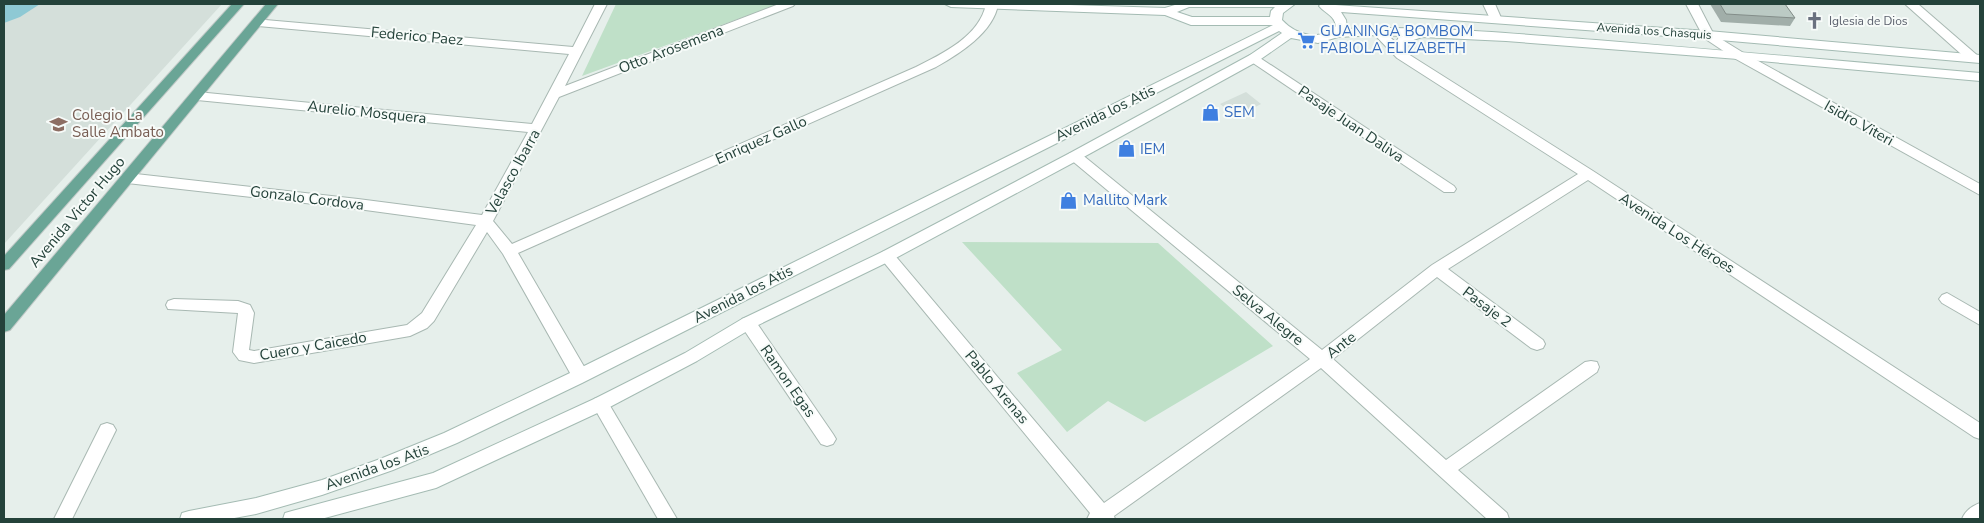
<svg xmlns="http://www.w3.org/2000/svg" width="1984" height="523" viewBox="0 0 1984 523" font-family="'Nunito Sans',sans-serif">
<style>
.built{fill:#d4dfda}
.green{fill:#bfe0c8}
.water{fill:#8ec9d4}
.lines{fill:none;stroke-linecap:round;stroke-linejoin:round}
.minor-casing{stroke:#a8b8b2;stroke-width:2}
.tertiary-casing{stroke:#a8b8b2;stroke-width:2}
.secondary-casing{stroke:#a4bbb3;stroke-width:2}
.primary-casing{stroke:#c2cac8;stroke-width:2}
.minor{fill:#fff;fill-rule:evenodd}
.tertiary{fill:#fff;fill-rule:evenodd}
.secondary{fill:#fff;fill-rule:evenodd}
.primary{fill:#6aa596;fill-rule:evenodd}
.wall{fill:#a1aea9}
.building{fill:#bbcac4;stroke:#838d89}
.labels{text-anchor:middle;stroke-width:4;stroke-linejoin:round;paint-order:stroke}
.far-worship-label{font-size:12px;fill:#5b616d;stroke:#f7fbf9;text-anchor:start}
.far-street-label{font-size:12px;fill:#24423a;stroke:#f7fbf9}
.shop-label{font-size:15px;fill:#366cbe;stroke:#f7fbf9;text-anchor:start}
.street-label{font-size:15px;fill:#24423a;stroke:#f7fbf9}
.education-label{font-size:15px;fill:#785e54;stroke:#f7fbf9;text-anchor:start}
</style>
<rect width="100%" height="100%" fill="#e6efeb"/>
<g class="built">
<polygon points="4,4 222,4 4,244"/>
<polygon points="1246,92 1261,104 1237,117 1220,104"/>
</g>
<g class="green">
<polygon points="616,4 779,4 582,76"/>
<polygon points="962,242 1158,243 1273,346 1145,422 1108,401 1067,432 1017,373 1062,350"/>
</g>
<polygon class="water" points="4,4 40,4 20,17 4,23"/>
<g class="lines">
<defs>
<g id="minor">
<path d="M 595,4 L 607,4 L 565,86 L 779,4 L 795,4 L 793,6 L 559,97 L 493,221 L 512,244 L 916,67 C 942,54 980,36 986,4 L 998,4 C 994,32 959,54 936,67 L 518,253 L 586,370 L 588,375 L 586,380 L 580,382 L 574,380 L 503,254 L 487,232 L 434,321 L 427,328 L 410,336 L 254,363 L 239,360 L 233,352 L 238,313 L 168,309 L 166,305 L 168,301 L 174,299 L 238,301 L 250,305 L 254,313 L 249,350 L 254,351 L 407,325 L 422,313 L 476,225 L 358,209 L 127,183 L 122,181 L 120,178 L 122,175 L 127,173 L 358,199 L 482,215 L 528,132 L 197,100 L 192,99 L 191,96 L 192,93 L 197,92 L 532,124 L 569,54 L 258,26 L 254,25 L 252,22 L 254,19 L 573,47 Z"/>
<polygon points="1483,4 1495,4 1502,20 1500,23 1492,23"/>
<polygon points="1686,4 1698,4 1714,35 1712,38 1704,38"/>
<polygon points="1905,4 1918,4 1978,56 1980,59 1978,62 1970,62"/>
<polygon points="1377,27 1381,28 1405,52 1593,171 1980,423 1980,439 1974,437 1588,180 1448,269 1543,340 1545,344 1543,348 1537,350 1531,348 1437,277 1333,359 1446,460 1585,362 1591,361 1597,362 1599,367 1597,372 1458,470 1507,513 1509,519 1487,519 1321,368 1114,516 1115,519 1087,519 1090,513 882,260 880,256 882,252 887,251 892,252 1104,503 1310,359 1070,159 1068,156 1070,153 1080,153 1322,350 1432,265 1578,174 1397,58 1371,31"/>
<polygon points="1254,54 1454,186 1456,189 1454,192 1444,192 1250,61 1248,58 1250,55"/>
<polygon points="1947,293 1980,312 1980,325 1942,303 1939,299 1942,295"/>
<polygon points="748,317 754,319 833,434 836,439 833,444 827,446 821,444 742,327 740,323 742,319"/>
<polygon points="600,397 606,399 677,519 658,519 592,404 594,399"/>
<polygon points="107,423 113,425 116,430 72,519 54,519 101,425"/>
<path d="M 1980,503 L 1980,519 L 1962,519 C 1965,511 1972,506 1980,503 Z"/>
</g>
<polygon id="tertiary" points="1708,31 1742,52 1980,184 1980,195 1734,58 1704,38 1702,35"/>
<path id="secondary" d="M 945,4 L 1038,4 L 1165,8 L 1178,4 L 1295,4 L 1283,13 L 1282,20 C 1296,35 1320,42 1336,26 C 1334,15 1326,14 1319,6 L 1321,4 L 1708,31 L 1980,55 L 1980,63 L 1708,39 L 1341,12 L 1346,20 L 1347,29 C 1429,25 1513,34 1596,40 C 1724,50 1852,62 1980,73 L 1980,81 L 1738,59 L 1506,41 L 1422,37 L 1408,42 L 1401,54 L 1397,55 L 1391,51 L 1399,37 L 1403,36 L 1377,35 L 1338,37 L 1318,43 L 1291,38 L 1258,61 L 1080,159 L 892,260 L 754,327 L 697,361 L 606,409 L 436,488 L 321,519 L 283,519 L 285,513 L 292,511 L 433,473 L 594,399 L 685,353 L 742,319 L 882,252 L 1070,153 L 1250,55 L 1282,33 L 1279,31 L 582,383 L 457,443 L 393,470 L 322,495 L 256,514 L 229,519 L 180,519 L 182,513 L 189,511 L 256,498 L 322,480 L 380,459 L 444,433 L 570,373 L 1273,25 L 1191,25 L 1165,15 L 951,7 ZM 1189,7 L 1275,7 L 1271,11 L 1270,17 L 1192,17 L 1177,12 Z"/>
<g id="primary">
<polygon points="232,4 244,4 9,269 4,270 4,256"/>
<polygon points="266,4 278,4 10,330 4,332 4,315"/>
</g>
</defs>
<use href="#minor" class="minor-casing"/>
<use href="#tertiary" class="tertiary-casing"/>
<use href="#secondary" class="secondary-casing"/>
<use href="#primary" class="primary-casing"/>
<use href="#minor" class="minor"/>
<use href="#tertiary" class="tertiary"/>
<use href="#secondary" class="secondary"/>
<use href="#primary" class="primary"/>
</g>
<polygon class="wall" points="1710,4 1785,4 1795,18 1790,26 1721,22"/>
<polygon class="building" points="1720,4 1785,4 1795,18 1726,14"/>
<defs>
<symbol id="church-bare" viewBox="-9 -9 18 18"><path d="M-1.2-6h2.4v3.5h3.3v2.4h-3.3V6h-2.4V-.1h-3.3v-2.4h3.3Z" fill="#6b7280" stroke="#f7fbf9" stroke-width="2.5" paint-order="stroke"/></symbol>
<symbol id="supermarket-bare" viewBox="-9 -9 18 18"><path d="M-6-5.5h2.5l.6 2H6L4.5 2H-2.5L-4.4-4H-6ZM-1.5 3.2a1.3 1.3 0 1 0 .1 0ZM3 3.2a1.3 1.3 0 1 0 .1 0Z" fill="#3f7fe0" stroke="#f7fbf9" stroke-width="2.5" paint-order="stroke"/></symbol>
<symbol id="shop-bare" viewBox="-9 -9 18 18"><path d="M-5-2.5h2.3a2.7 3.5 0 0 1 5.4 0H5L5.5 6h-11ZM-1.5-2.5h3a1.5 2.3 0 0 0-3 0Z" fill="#3f7fe0" stroke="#f7fbf9" stroke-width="2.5" paint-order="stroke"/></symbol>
<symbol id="school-bare" viewBox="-9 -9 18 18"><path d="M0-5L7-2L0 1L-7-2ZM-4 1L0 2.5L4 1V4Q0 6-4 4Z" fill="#8d6e63" stroke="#f7fbf9" stroke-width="2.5" paint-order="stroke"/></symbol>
</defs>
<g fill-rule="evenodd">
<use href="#church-bare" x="1802" y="8" width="25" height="25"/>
<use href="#supermarket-bare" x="1294" y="28" width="25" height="25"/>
<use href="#shop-bare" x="1198" y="100" width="25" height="25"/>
<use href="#school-bare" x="46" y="112" width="25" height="25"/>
<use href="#shop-bare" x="1114" y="136" width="25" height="25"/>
<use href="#shop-bare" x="1056" y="188" width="25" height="25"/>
</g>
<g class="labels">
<g class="far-worship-label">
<text x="1829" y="25">Iglesia de Dios</text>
</g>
<g class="far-street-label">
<text transform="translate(1654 31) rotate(4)" y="4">Avenida los Chasquis</text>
</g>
<g class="shop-label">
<text x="1320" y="36">GUANINGA BOMBOM<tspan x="1320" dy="17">FABIOLA ELIZABETH</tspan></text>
<text x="1224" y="117">SEM</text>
<text x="1140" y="154">IEM</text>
<text x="1083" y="205">Mallito Mark</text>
</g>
<g class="street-label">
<text transform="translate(417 36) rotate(5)" y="5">Federico Paez</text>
<text transform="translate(671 49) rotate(-21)" y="5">Otto Arosemena</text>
<text transform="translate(367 112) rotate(6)" y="5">Aurelio Mosquera</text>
<text transform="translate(1105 113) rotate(-26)" y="5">Avenida los Atis</text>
<text transform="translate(1859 123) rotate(29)" y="5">Isidro Viteri</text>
<text transform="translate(1351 124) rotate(34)" y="5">Pasaje Juan Daliva</text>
<text transform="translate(761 140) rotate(-24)" y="5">Enriquez Gallo</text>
<text transform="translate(513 172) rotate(-61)" y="5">Velasco Ibarra</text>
<text transform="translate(307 198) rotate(7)" y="5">Gonzalo Cordova</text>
<text transform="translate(77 212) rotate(-50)" y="5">Avenida Victor Hugo</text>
<text transform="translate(1677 233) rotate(33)" y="5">Avenida Los Héroes</text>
<text transform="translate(743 294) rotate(-27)" y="5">Avenida los Atis</text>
<text transform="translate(1487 307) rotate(37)" y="5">Pasaje 2</text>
<text transform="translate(1268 315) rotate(39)" y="5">Selva Alegre</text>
<text transform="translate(1341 345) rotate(-38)" y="5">Ante</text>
<text transform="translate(313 346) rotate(-10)" y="5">Cuero y Caicedo</text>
<text transform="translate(788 381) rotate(55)" y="5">Ramon Egas</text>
<text transform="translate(997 387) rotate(50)" y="5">Pablo Arenas</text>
<text transform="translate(377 467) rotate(-20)" y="5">Avenida los Atis</text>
</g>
<g class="education-label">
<text x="72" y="120">Colegio La<tspan x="72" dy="17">Salle Ambato</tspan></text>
</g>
</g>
<rect width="1984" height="523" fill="none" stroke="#24423a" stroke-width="10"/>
</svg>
